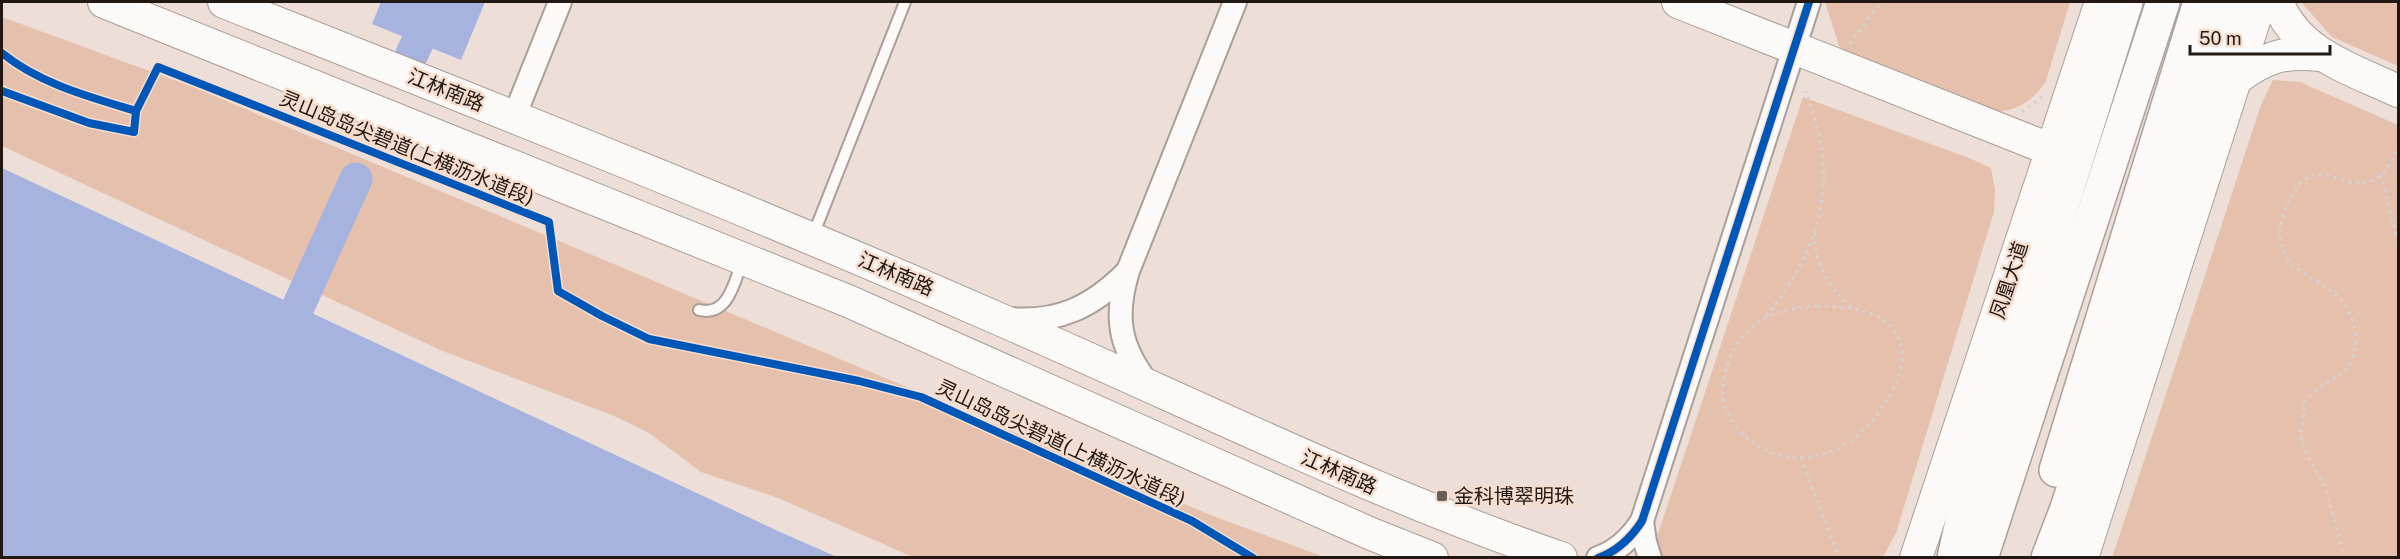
<svg xmlns="http://www.w3.org/2000/svg" width="2400" height="559" viewBox="0 0 2400 559" font-family="'Public Sans','Noto Sans SC',sans-serif">
<style>
.green{fill:#e5c1ad}
.water{fill:#a6b3df}
.lines{fill:none;stroke-linecap:round;stroke-linejoin:round}
.river{stroke:#a6b3df;stroke-width:33}
.lane-casing{stroke:#aa9f99;stroke-width:14}
.street-casing{stroke:#aa9f99;stroke-width:26}
.secondary-casing{stroke:#aa9f99;stroke-width:34}
.primary-casing{stroke:#aa9f99;stroke-width:36}
.path{stroke:#d5d1ce;stroke-width:3;stroke-dasharray:3 4.5;stroke-linecap:butt}
.lane{stroke:#fcfaf9;stroke-width:10}
.street{stroke:#fcfaf9;stroke-width:22}
.secondary{stroke:#fcfaf9;stroke-width:32}
.primary{stroke:#fcfaf9;stroke-width:33}
.cycleway-casing{stroke:#f6ddce;stroke-width:11}
.cycleway{stroke:#0057b8;stroke-width:8}
.poi-dot{fill:#685e58;stroke:#f6ddce;stroke-width:2}
.labels{text-anchor:middle;stroke-width:5;stroke-linejoin:round;paint-order:stroke}
.street-label{font-size:20px;fill:#211813;stroke:#f6ddce}
.poi-label{font-size:20px;fill:#211813;stroke:#f6ddce;text-anchor:start}
</style>
<rect width="100%" height="100%" fill="#eddfd7"/>
<g class="green">
<path d="M 1825,2 L 2070,2 L 2046,81 C 2034,100 2019,110 1996,112 L 1841,52 Z"/>
<polygon points="2301,2 2398,2 2398,66 2332,37"/>
<polygon points="2,17 193,87 1213,516 1324,557 913,557 778,498 701,472 649,433 614,416 440,350 2,146"/>
<polygon points="2273,80 2300,82 2398,125 2398,557 2112,558 2261,105"/>
<polygon points="1803,97 1969,158 1991,168 1995,190 1994,212 1896,533 1883,557 1650,558"/>
</g>
<g class="water">
<polygon points="381,2 485,2 461,60 372,24"/>
<polygon points="2,168 778,531 837,557 2,557"/>
</g>
<g class="lines">
<g class="river">
<polyline points="412,54 436,2"/>
<polyline points="280,347 356,179"/>
</g>
<defs>
<g id="lane">
<polyline points="812,238 905,2"/>
<path d="M 699,310 C 728,317 734,283 742,262"/>
</g>
<g id="street">
<polyline points="514,117 560,2"/>
<path d="M 1009,319 C 1059,323 1092,307 1127,272"/>
<path d="M 1149,385 C 1119,347 1114,317 1128,271 L 1235,2"/>
<polyline points="1642,521 1645,542 1650,558"/>
<path d="M 1598,558 C 1618,551 1631,538 1642,521 L 1809,2"/>
</g>
<g id="secondary">
<polyline points="104,2 848,301 1369,533 1432,558"/>
<path d="M 224,2 C 482,104 739,205 992,316 C 1182,398 1366,491 1561,558"/>
<polyline points="1678,2 2052,150"/>
<path d="M 2277,2 C 2298,54 2351,69 2398,91"/>
<path d="M 2236,79 C 2265,57 2284,51 2320,55"/>
<polyline points="1916,558 2101,2"/>
<polyline points="2082,558 2260,2"/>
</g>
<g id="primary">
<polyline points="2056,470 2200,2"/>
<polyline points="1954,558 1962,522 2126,2"/>
<polyline points="1981,558 2163,2"/>
<polyline points="2048,558 2066,511 2183,160 2232,2"/>
</g>
</defs>
<use href="#lane" class="lane-casing"/>
<use href="#street" class="street-casing"/>
<use href="#secondary" class="secondary-casing"/>
<use href="#primary" class="primary-casing"/>
<g class="path">
<polyline points="1850,44 1876,8 1884,2"/>
<polyline points="2022,112 2043,96"/>
<polyline points="2381,174 2398,242"/>
<path d="M 1815,233 C 1815,265 1828,290 1854,308"/>
<path d="M 1818,306 C 1836,307 1855,307 1872,314 C 1938,341 1881,424 1841,447 C 1823,457 1803,459 1783,456 C 1755,451 1725,424 1723,395 C 1721,366 1739,331 1765,318 C 1780,309 1801,308 1818,306 Z"/>
<path d="M 1766,316 C 1803,272 1828,218 1823,159 C 1822,137 1812,113 1806,91"/>
<polyline points="1801,458 1839,558"/>
<path d="M 2342,558 L 2344,555 L 2325,486 L 2307,455 L 2300,435 L 2304,415 L 2304,402 C 2311,396 2317,389 2325,384 C 2331,379 2343,375 2347,369 C 2363,347 2356,311 2335,294 C 2305,270 2270,265 2283,216 C 2288,198 2303,170 2325,175 C 2341,178 2357,188 2374,180 C 2387,173 2392,160 2398,148"/>
</g>
<use href="#lane" class="lane"/>
<use href="#street" class="street"/>
<use href="#secondary" class="secondary"/>
<use href="#primary" class="primary"/>
<defs>
<g id="cycleway">
<path d="M 2,53 C 40,84 90,97 136,111"/>
<polyline points="2,91 89,123 134,132 136,111 158,67 549,222 558,291 602,316 649,339 859,381 921,397 1192,521 1253,558"/>
<path d="M 1598,558 C 1618,551 1631,538 1642,521 L 1809,2"/>
</g>
</defs>
<use href="#cycleway" class="cycleway-casing"/>
<use href="#cycleway" class="cycleway"/>
</g>
<rect class="poi-dot" x="1436" y="490" width="12" height="12" rx="3"/>
<g class="labels">
<g class="street-label">
<text transform="translate(446 90) rotate(22)" y="7">江林南路</text>
<text transform="translate(407 148) rotate(22)" y="7">灵山岛岛尖碧道(上横沥水道段)</text>
<text transform="translate(896 274) rotate(23)" y="7">江林南路</text>
<text transform="translate(2009 280) rotate(-72)" y="7">凤凰大道</text>
<text transform="translate(1061 443) rotate(25)" y="7">灵山岛岛尖碧道(上横沥水道段)</text>
<text transform="translate(1339 472) rotate(24)" y="7">江林南路</text>
</g>
<g class="poi-label">
<text x="1454" y="503">金科博翠明珠</text>
</g>
</g>
<rect width="2400" height="559" fill="none" stroke="#211813" stroke-width="6"/>
<path d="M2190 45v9h140v-9" fill="none" stroke="#211813" stroke-width="3"/>
<text x="2199" y="45" font-size="18" fill="#211813" stroke="#f6ddce" stroke-width="4.5" paint-order="stroke">50 m</text>
</svg>
